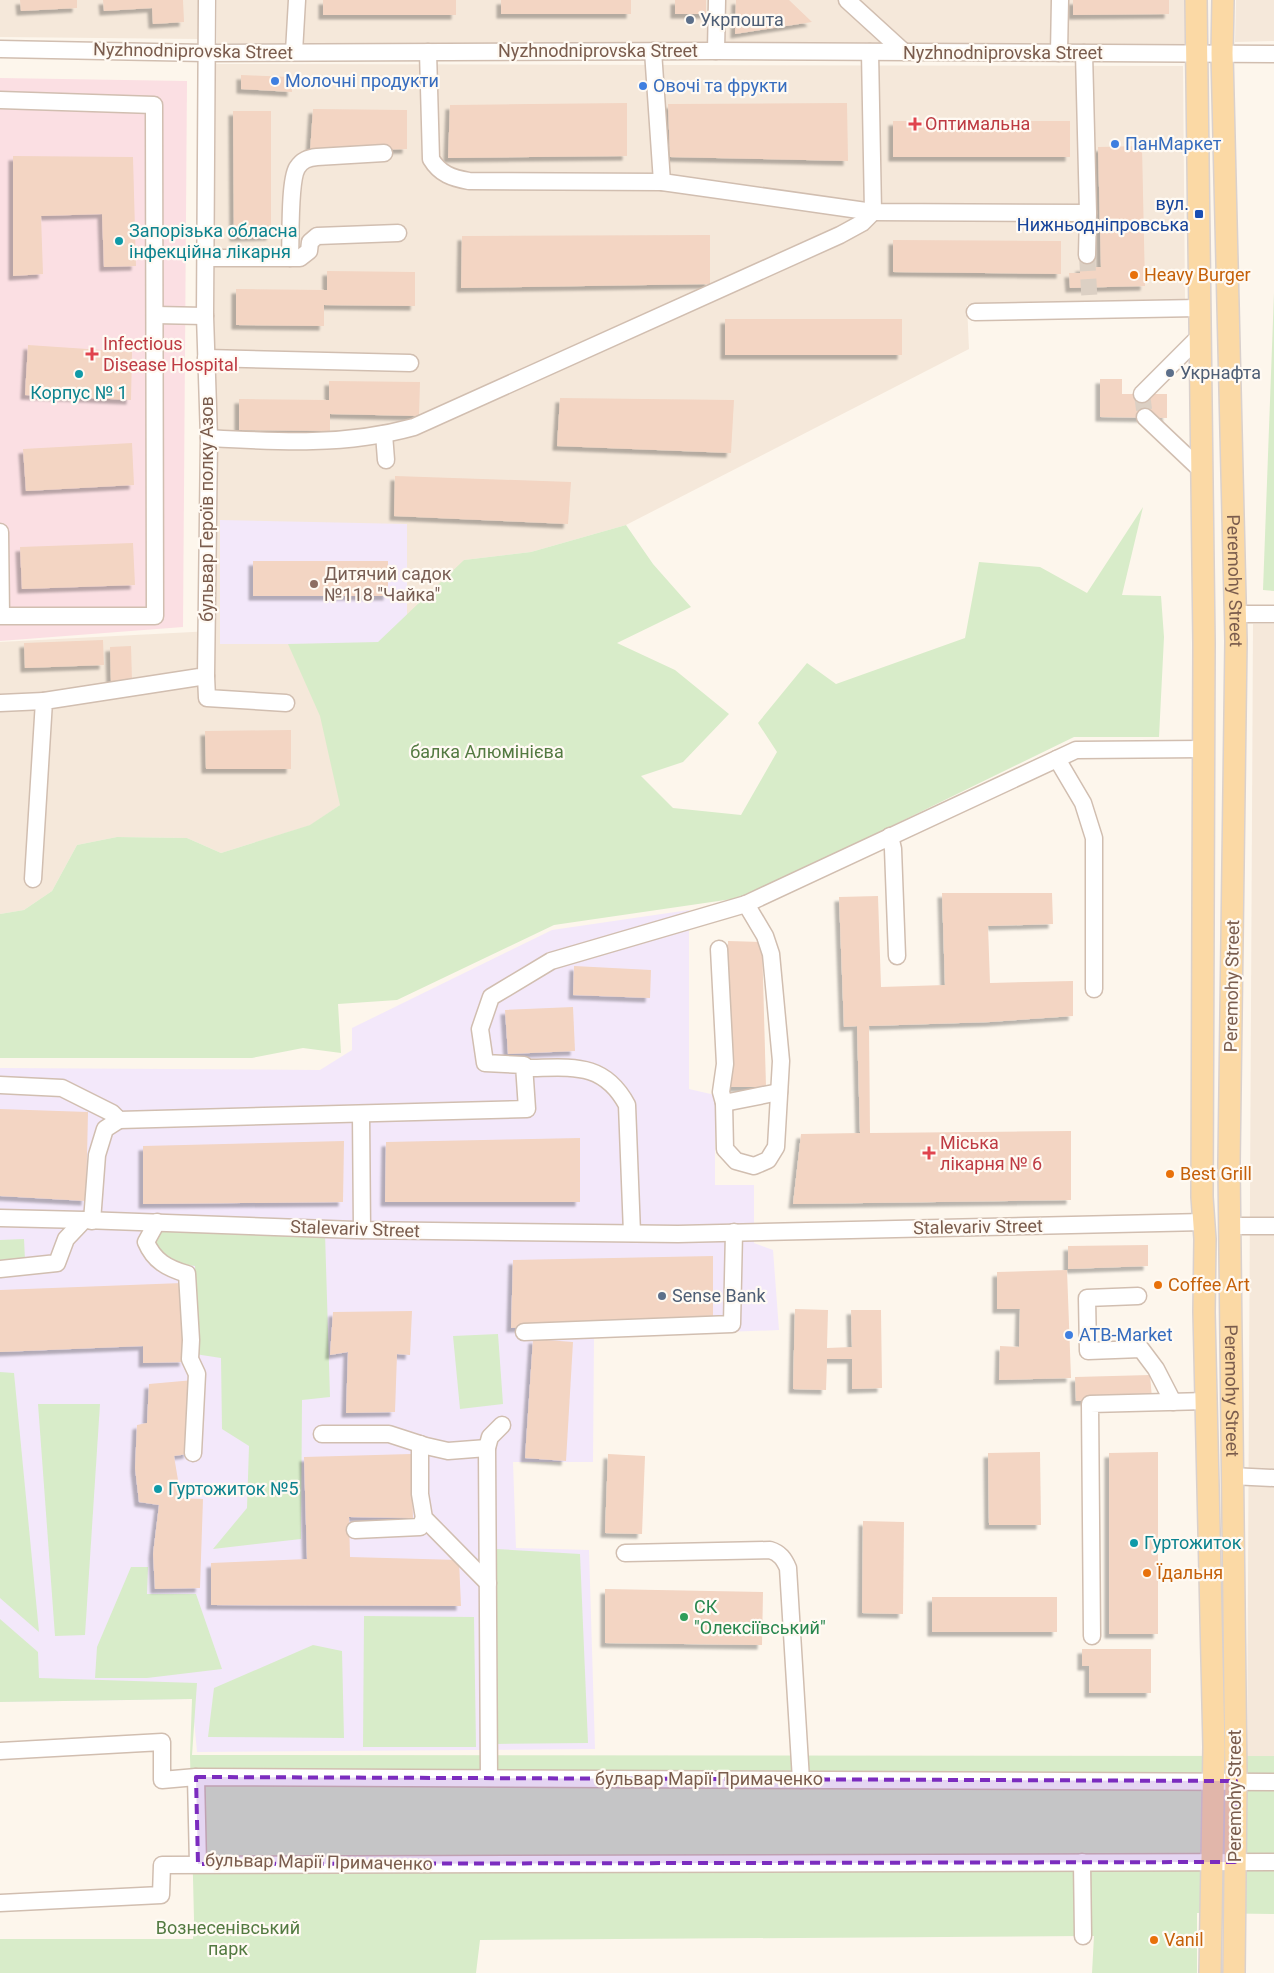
<svg xmlns="http://www.w3.org/2000/svg" width="1274" height="1973" viewBox="0 0 1274 1973" font-family="Roboto,sans-serif">
<style>
.residential{fill:#f5e8da}
.education{fill:#f3e8fa}
.medical{fill:#fbdfe3}
.green{fill:#d8ecc9}
.building{fill:#f3d5c3;filter:url(#shadow)}
.lines{fill:none;stroke-linecap:round;stroke-linejoin:round}
.minor-tunnel{stroke:#dcd0c4;stroke-width:16;stroke-dasharray:16 8;stroke-linecap:butt}
.minor-casing{stroke:#d1beb0;stroke-width:19}
.major-casing{stroke:#dad1cd;stroke-width:24}
.minor{stroke:#fff;stroke-width:16}
.major{stroke:#fbd9a5;stroke-width:21}
.marked{fill:#7b2cbf;fill-opacity:0.2;stroke:#7b2cbf;stroke-width:4;stroke-dasharray:10 6;stroke-linejoin:round}
.service-dot{fill:#5c6f8a;stroke:#fffaf3;stroke-width:2}
.shop-dot{fill:#3f7fe0;stroke:#fffaf3;stroke-width:2}
.health-dot{fill:#e0444e;stroke:#fffaf3;stroke-width:2}
.transit-dot{fill:#1a4fb4;stroke:#fffaf3;stroke-width:2}
.culture-dot{fill:#0f9aa8;stroke:#fffaf3;stroke-width:2}
.food-dot{fill:#e8710a;stroke:#fffaf3;stroke-width:2}
.education-dot{fill:#8d6e63;stroke:#fffaf3;stroke-width:2}
.leisure-dot{fill:#2e9e5b;stroke:#fffaf3;stroke-width:2}
.labels{text-anchor:middle;stroke-width:4.5;stroke-linejoin:round;paint-order:stroke}
.service-label{font-size:18px;fill:#4e5e75;stroke:#fffaf3;text-anchor:start}
.street-label{font-size:18px;fill:#7a5c4d;stroke:#fffaf3}
.shop-label{font-size:18px;fill:#366cbe;stroke:#fffaf3;text-anchor:start}
.health-label{font-size:18px;fill:#be3a42;stroke:#fffaf3;text-anchor:start}
.transit-label{font-size:18px;fill:#164399;stroke:#fffaf3;text-anchor:end}
.culture-label{font-size:18px;fill:#0d838f;stroke:#fffaf3;text-anchor:start}
.food-label{font-size:18px;fill:#c56008;stroke:#fffaf3;text-anchor:start}
.education-label{font-size:18px;fill:#785e54;stroke:#fffaf3;text-anchor:start}
.park-label{font-size:18px;fill:#537a41;stroke:#fffaf3}
.leisure-label{font-size:18px;fill:#27864d;stroke:#fffaf3;text-anchor:start}
</style>
<defs>
<filter id="shadow"><feDropShadow dx="-4.5" dy="4.5" stdDeviation="1" flood-color="#0004"/></filter>
</defs>
<rect width="100%" height="100%" fill="#fdf6ec"/>
<g class="residential">
<polygon points="0,0 200,0 199,39 0,37"/>
<polygon points="217,0 1185,0 1185,45 217,43"/>
<polygon points="1236,0 1274,0 1274,41 1235,42"/>
<polygon points="216,64 1183,66 1185,302 967,305 969,349 626,525 531,552 464,560 340,805 311,825 221,853 187,838 117,837 77,845 52,891 24,910 0,914 0,642 212,631"/>
<polygon points="1253,624 1274,624 1274,1770 1247,1770"/>
</g>
<g class="education">
<polygon points="220,520 407,524 407,644 220,644"/>
<polygon points="689,910 689,1089 715,1095 715,1185 754,1185 754,1243 773,1250 779,1330 594,1337 593,1462 513,1462 516,1548 589,1550 595,1749 197,1752 192,1699 0,1702 0,1068 320,1070 352,1050 352,1028 552,930"/>
</g>
<polygon class="medical" points="0,78 187,81 183,627 0,641"/>
<g class="green">
<polygon points="1274,293 1274,591 1263,590"/>
<polygon points="1143,507 1122,595 1161,596 1164,637 1159,737 1074,737 746,897 554,925 397,1000 338,1004 341,1053 303,1048 252,1058 0,1058 0,914 24,910 52,891 77,845 117,837 187,838 221,853 310,825 340,805 320,716 288,644 378,642 464,560 531,552 626,525 653,564 691,607 617,643 675,670 729,714 683,762 641,776 673,808 741,815 777,752 758,723 807,663 836,684 965,638 979,562 1040,567 1087,593"/>
<polygon points="164,1228 325,1233 330,1397 302,1400 301,1539 213,1549 247,1508 249,1446 222,1429 221,1358 195,1354 195,1266 171,1263 156,1247 156,1236"/>
<polygon points="24,1239 25,1260 0,1261 0,1240"/>
<polygon points="498,1334 503,1404 460,1409 453,1336"/>
<polygon points="0,1372 14,1373 39,1632 0,1598"/>
<polygon points="38,1404 100,1404 85,1635 55,1636"/>
<polygon points="496,1549 580,1554 588,1743 495,1744"/>
<polygon points="131,1567 148,1567 147,1594 196,1594 222,1669 147,1678 95,1678 97,1647"/>
<polygon points="364,1616 474,1617 476,1747 363,1747"/>
<polygon points="0,1619 38,1652 39,1678 197,1683 192,1755 1274,1756 1274,1914 1197,1913 1197,1973 1092,1973 1094,1936 1083,1936 480,1940 476,1973 0,1973 0,1939 193,1939 194,1919 190,1756 192,1699 0,1702"/>
<polygon points="313,1645 342,1651 344,1738 208,1737 214,1688"/>
</g>
<g class="building">
<polygon points="20,0 77,0 77,8 21,11"/>
<polygon points="103,0 183,0 184,22 153,24 152,8 104,11"/>
<rect x="323" y="0" width="133" height="15"/>
<rect x="501" y="0" width="130" height="14"/>
<rect x="675" y="0" width="31" height="14"/>
<polygon points="736,0 789,0 812,22 735,34"/>
<polygon points="1073,0 1169,0 1169,14 1073,15"/>
<polygon points="241,75 291,77 292,92 241,89"/>
<polygon points="627,103 627,156 448,158 450,105"/>
<polygon points="847,103 848,161 670,157 668,104"/>
<polygon points="313,109 407,110 407,149 310,152"/>
<polygon points="233,111 271,111 271,236 234,237"/>
<rect x="893" y="121" width="177" height="36"/>
<polygon points="1142,146 1145,286 1070,288 1069,273 1080,273 1080,267 1101,267 1098,147"/>
<polygon points="13,156 133,157 136,266 104,267 102,214 41,216 43,274 13,276"/>
<polygon points="710,235 710,284 461,288 462,236"/>
<polygon points="893,240 1061,241 1061,274 893,272"/>
<polygon points="327,271 415,272 415,306 324,305 324,326 236,325 236,289 327,290"/>
<rect x="725" y="319" width="177" height="36"/>
<polygon points="28,345 132,352 131,400 25,395"/>
<polygon points="1100,379 1122,379 1122,394 1167,394 1167,418 1100,417"/>
<polygon points="329,381 420,382 419,416 330,414 330,431 239,430 239,399 329,400"/>
<polygon points="560,398 734,400 731,453 557,446"/>
<polygon points="132,443 134,485 26,491 23,449"/>
<polygon points="395,476 571,482 568,524 394,516"/>
<polygon points="133,543 135,585 22,589 20,547"/>
<rect x="253" y="561" width="135" height="35"/>
<polygon points="103,640 104,665 25,668 24,643"/>
<polygon points="131,646 132,681 111,682 110,647"/>
<polygon points="291,730 291,769 206,769 205,731"/>
<polygon points="942,893 1052,893 1053,924 988,926 990,983 1073,981 1073,1016 990,1022 869,1026 870,1133 1071,1131 1071,1200 793,1204 801,1134 860,1133 857,1026 844,1027 839,897 878,896 881,987 945,985"/>
<polygon points="728,941 762,942 766,1087 729,1087"/>
<polygon points="574,966 651,970 650,998 573,995"/>
<polygon points="573,1007 575,1051 508,1054 505,1010"/>
<polygon points="0,1109 88,1112 86,1201 0,1196"/>
<polygon points="580,1138 580,1202 385,1202 386,1142"/>
<polygon points="344,1141 343,1202 143,1204 143,1146"/>
<polygon points="1148,1245 1148,1266 1068,1269 1068,1246"/>
<polygon points="713,1256 713,1319 511,1328 513,1260"/>
<polygon points="1067,1270 1071,1378 999,1380 1000,1346 1019,1347 1020,1309 997,1309 997,1272"/>
<polygon points="182,1283 184,1362 143,1363 143,1346 0,1352 0,1290"/>
<polygon points="795,1309 828,1310 827,1348 852,1347 851,1310 881,1310 882,1388 852,1389 852,1359 827,1359 826,1390 793,1389"/>
<polygon points="412,1311 410,1355 397,1354 395,1412 346,1413 348,1352 330,1355 333,1312"/>
<polygon points="533,1339 573,1342 566,1461 525,1458"/>
<polygon points="1150,1375 1152,1398 1076,1401 1075,1377"/>
<polygon points="194,1380 188,1454 174,1456 181,1498 203,1499 200,1588 155,1589 153,1554 159,1505 139,1502 135,1468 137,1425 147,1423 149,1384"/>
<polygon points="1040,1452 1041,1525 989,1525 988,1453"/>
<polygon points="1158,1452 1158,1634 1109,1634 1109,1453"/>
<polygon points="411,1454 413,1518 349,1517 350,1557 459,1560 461,1606 211,1605 211,1563 307,1559 304,1457"/>
<polygon points="608,1454 645,1456 642,1534 605,1533"/>
<polygon points="863,1521 904,1522 903,1614 862,1613"/>
<polygon points="605,1589 763,1592 762,1645 605,1643"/>
<rect x="932" y="1597" width="125" height="35"/>
<polygon points="1082,1649 1151,1649 1151,1693 1089,1693 1089,1666 1082,1666"/>
</g>
<g class="lines">
<g class="minor-tunnel">
<polyline points="1087,255 1090,308"/>
<polyline points="1142,394 1145,417"/>
</g>
<defs>
<g id="minor">
<polyline points="847,0 904,52"/>
<polyline points="0,49 206,53 716,51 1274,54"/>
<polyline points="653,51 662,182 873,212"/>
<polyline points="716,51 717,0"/>
<polyline points="294,52 297,0"/>
<path d="M 428,52 L 431,159 C 440,174 452,178 469,181 L 662,182"/>
<polyline points="870,52 873,212 1088,213 1084,53"/>
<polyline points="1059,53 1060,0"/>
<polyline points="0,100 154,105 155,616 1,616 0,532"/>
<polyline points="1087,255 1088,213"/>
<polyline points="206,258 300,258 309,251 310,242 317,236 398,233"/>
<path d="M 290,258 C 291,239 289,182 297,168 C 302,160 308,158 317,157 L 384,153"/>
<polyline points="975,312 1199,308"/>
<polyline points="155,315 205,316"/>
<polyline points="206,358 410,363"/>
<polyline points="1142,394 1199,337"/>
<polyline points="1145,417 1201,470"/>
<polyline points="384,434 386,460"/>
<path d="M 209,438 C 279,442 345,446 414,427 L 840,235 L 862,223 L 873,212"/>
<polyline points="1236,614 1274,614"/>
<polyline points="206,676 207,698 286,703"/>
<polyline points="0,703 44,701"/>
<polyline points="1057,759 1083,803 1094,838 1094,989"/>
<polyline points="890,836 893,849 897,956"/>
<polyline points="33,879 44,701 206,676 209,438 205,316 207,0"/>
<polyline points="719,949 725,1064 721,1092 724,1103 725,1149 736,1161 754,1166 768,1160 776,1147 781,1061 771,954 765,936 746,904"/>
<path d="M 525,1068 C 569,1068 603,1060 627,1105 L 632,1233"/>
<polyline points="0,1085 62,1088 112,1113 119,1120 527,1109 524,1065 485,1063 480,1029 491,997 551,961 746,904 1076,750 1204,749"/>
<polyline points="724,1103 779,1092"/>
<polyline points="361,1114 362,1230"/>
<polyline points="0,1218 84,1220"/>
<polyline points="92,1221 97,1155 105,1129 119,1120"/>
<path d="M 157,1222 L 146,1242 C 154,1261 167,1268 187,1274 L 191,1340 L 190,1359 L 197,1374 L 193,1453"/>
<polyline points="1230,1226 1274,1226"/>
<polyline points="0,1269 57,1263 66,1239 84,1220 356,1230 678,1234 1204,1222"/>
<polyline points="1138,1296 1087,1298 1088,1351 1141,1349 1156,1369 1173,1402"/>
<polyline points="524,1332 732,1324 734,1232"/>
<polyline points="322,1434 389,1434 426,1446 448,1451 487,1448"/>
<polyline points="420,1444 420,1494 424,1518 488,1583"/>
<polyline points="1231,1476 1274,1478"/>
<polyline points="355,1530 420,1527 424,1518"/>
<path d="M 625,1553 L 770,1550 C 780,1553 784,1559 788,1568 L 801,1780"/>
<polyline points="1092,1636 1090,1404 1207,1401"/>
<polyline points="0,1751 162,1742 162,1780 196,1777 1274,1782"/>
<polyline points="196,1777 198,1864"/>
<polyline points="489,1778 487,1448 490,1437 502,1425"/>
<polyline points="1082,1862 1083,1936"/>
<polyline points="0,1903 161,1895 162,1865 1274,1862"/>
</g>
<g id="major">
<polyline points="1196,0 1204,643 1202,1197 1205,1239 1204,1312 1214,1747 1210,1973"/>
<path id="s1" d="M 1223,0 L 1222,53 L 1236,641 L 1229,1164 L 1236,1781 L 1234,1973"/>
</g>
</defs>
<use href="#minor" class="minor-casing"/>
<use href="#major" class="major-casing"/>
<use href="#minor" class="minor"/>
<use href="#major" class="major"/>
</g>
<path class="marked" d="M 196,1777 L 1236,1781 L 1235,1862 L 198,1864 Z"/>
<g class="service-dot">
<circle cx="690" cy="20" r="5"/>
<circle cx="1170" cy="373" r="5"/>
<circle cx="662" cy="1296" r="5"/>
</g>
<g class="shop-dot">
<circle cx="275" cy="81" r="5"/>
<circle cx="643" cy="86" r="5"/>
<circle cx="1115" cy="144" r="5"/>
<circle cx="1069" cy="1335" r="5"/>
</g>
<g class="health-dot">
<path d="M912.5 116.5h5v5h5v5h-5v5h-5v-5h-5v-5h5z"/>
<path d="M89.5 346.5h5v5h5v5h-5v5h-5v-5h-5v-5h5z"/>
<path d="M926.5 1145.5h5v5h5v5h-5v5h-5v-5h-5v-5h5z"/>
</g>
<rect class="transit-dot" x="1194" y="209" width="10" height="10" rx="2.5"/>
<g class="culture-dot">
<circle cx="119" cy="241" r="5"/>
<circle cx="79" cy="374" r="5"/>
<circle cx="158" cy="1489" r="5"/>
<circle cx="1134" cy="1543" r="5"/>
</g>
<g class="food-dot">
<circle cx="1134" cy="275" r="5"/>
<circle cx="1170" cy="1174" r="5"/>
<circle cx="1158" cy="1285" r="5"/>
<circle cx="1147" cy="1573" r="5"/>
<circle cx="1154" cy="1940" r="5"/>
</g>
<circle class="education-dot" cx="314" cy="584" r="5"/>
<circle class="leisure-dot" cx="684" cy="1617" r="5"/>
<g class="labels">
<g class="service-label">
<text x="700" y="26">Укрпошта</text>
<text x="1180" y="379">Укрнафта</text>
<text x="672" y="1302">Sense Bank</text>
</g>
<g class="street-label">
<text transform="translate(193 51) rotate(1)" y="6">Nyzhnodniprovska Street</text>
<text x="598" y="57">Nyzhnodniprovska Street</text>
<text x="1003" y="59">Nyzhnodniprovska Street</text>
<text transform="translate(207 509) rotate(-90)" y="6">бульвар Героїв полку Азов</text>
<text dy="6" stroke="none"><textPath href="#s1" startOffset="581">Peremohy Street</textPath></text>
<text transform="translate(1232 986) rotate(-89)" y="6">Peremohy Street</text>
<text transform="translate(978 1227) rotate(-1)" y="6">Stalevariv Street</text>
<text transform="translate(355 1229) rotate(2)" y="6">Stalevariv Street</text>
<text dy="6" stroke="none"><textPath href="#s1" startOffset="1391">Peremohy Street</textPath></text>
<text x="709" y="1785">бульвар Марії Примаченко</text>
<text transform="translate(1235 1796) rotate(-90)" y="6">Peremohy Street</text>
<text transform="translate(319 1862) rotate(1)" y="6">бульвар Марії Примаченко</text>
</g>
<g class="shop-label">
<text x="285" y="87">Молочні продукти</text>
<text x="653" y="92">Овочі та фрукти</text>
<text x="1125" y="150">ПанМаркет</text>
<text x="1079" y="1341">ATB-Market</text>
</g>
<g class="health-label">
<text x="925" y="130">Оптимальна</text>
<text x="103" y="350">Infectious<tspan x="103" dy="21">Disease Hospital</tspan></text>
<text x="940" y="1149">Мiська<tspan x="940" dy="21">лiкарня № 6</tspan></text>
</g>
<g class="transit-label">
<text x="1189" y="210">вул.<tspan x="1189" dy="21">Нижньодніпровська</tspan></text>
</g>
<g class="culture-label">
<text x="129" y="237">Запорізька обласна<tspan x="129" dy="21">інфекційна лікарня</tspan></text>
<text x="79" y="399" text-anchor="middle">Корпус № 1</text>
<text x="168" y="1495">Гуртожиток №5</text>
<text x="1144" y="1549">Гуртожиток</text>
</g>
<g class="food-label">
<text x="1144" y="281">Heavy Burger</text>
<text x="1180" y="1180">Best Grill</text>
<text x="1168" y="1291">Coffee Art</text>
<text x="1157" y="1579">Їдальня</text>
<text x="1164" y="1946">Vanil</text>
</g>
<g class="education-label">
<text x="324" y="580">Дитячий садок<tspan x="324" dy="21">№118 "Чайка"</tspan></text>
</g>
<g class="park-label">
<text x="487" y="758">балка Алюмінієва</text>
<text x="228" y="1934">Вознесенівський<tspan x="228" dy="21">парк</tspan></text>
</g>
<g class="leisure-label">
<text x="694" y="1613">СК<tspan x="694" dy="21">"Олексіївський"</tspan></text>
</g>
</g>
</svg>
